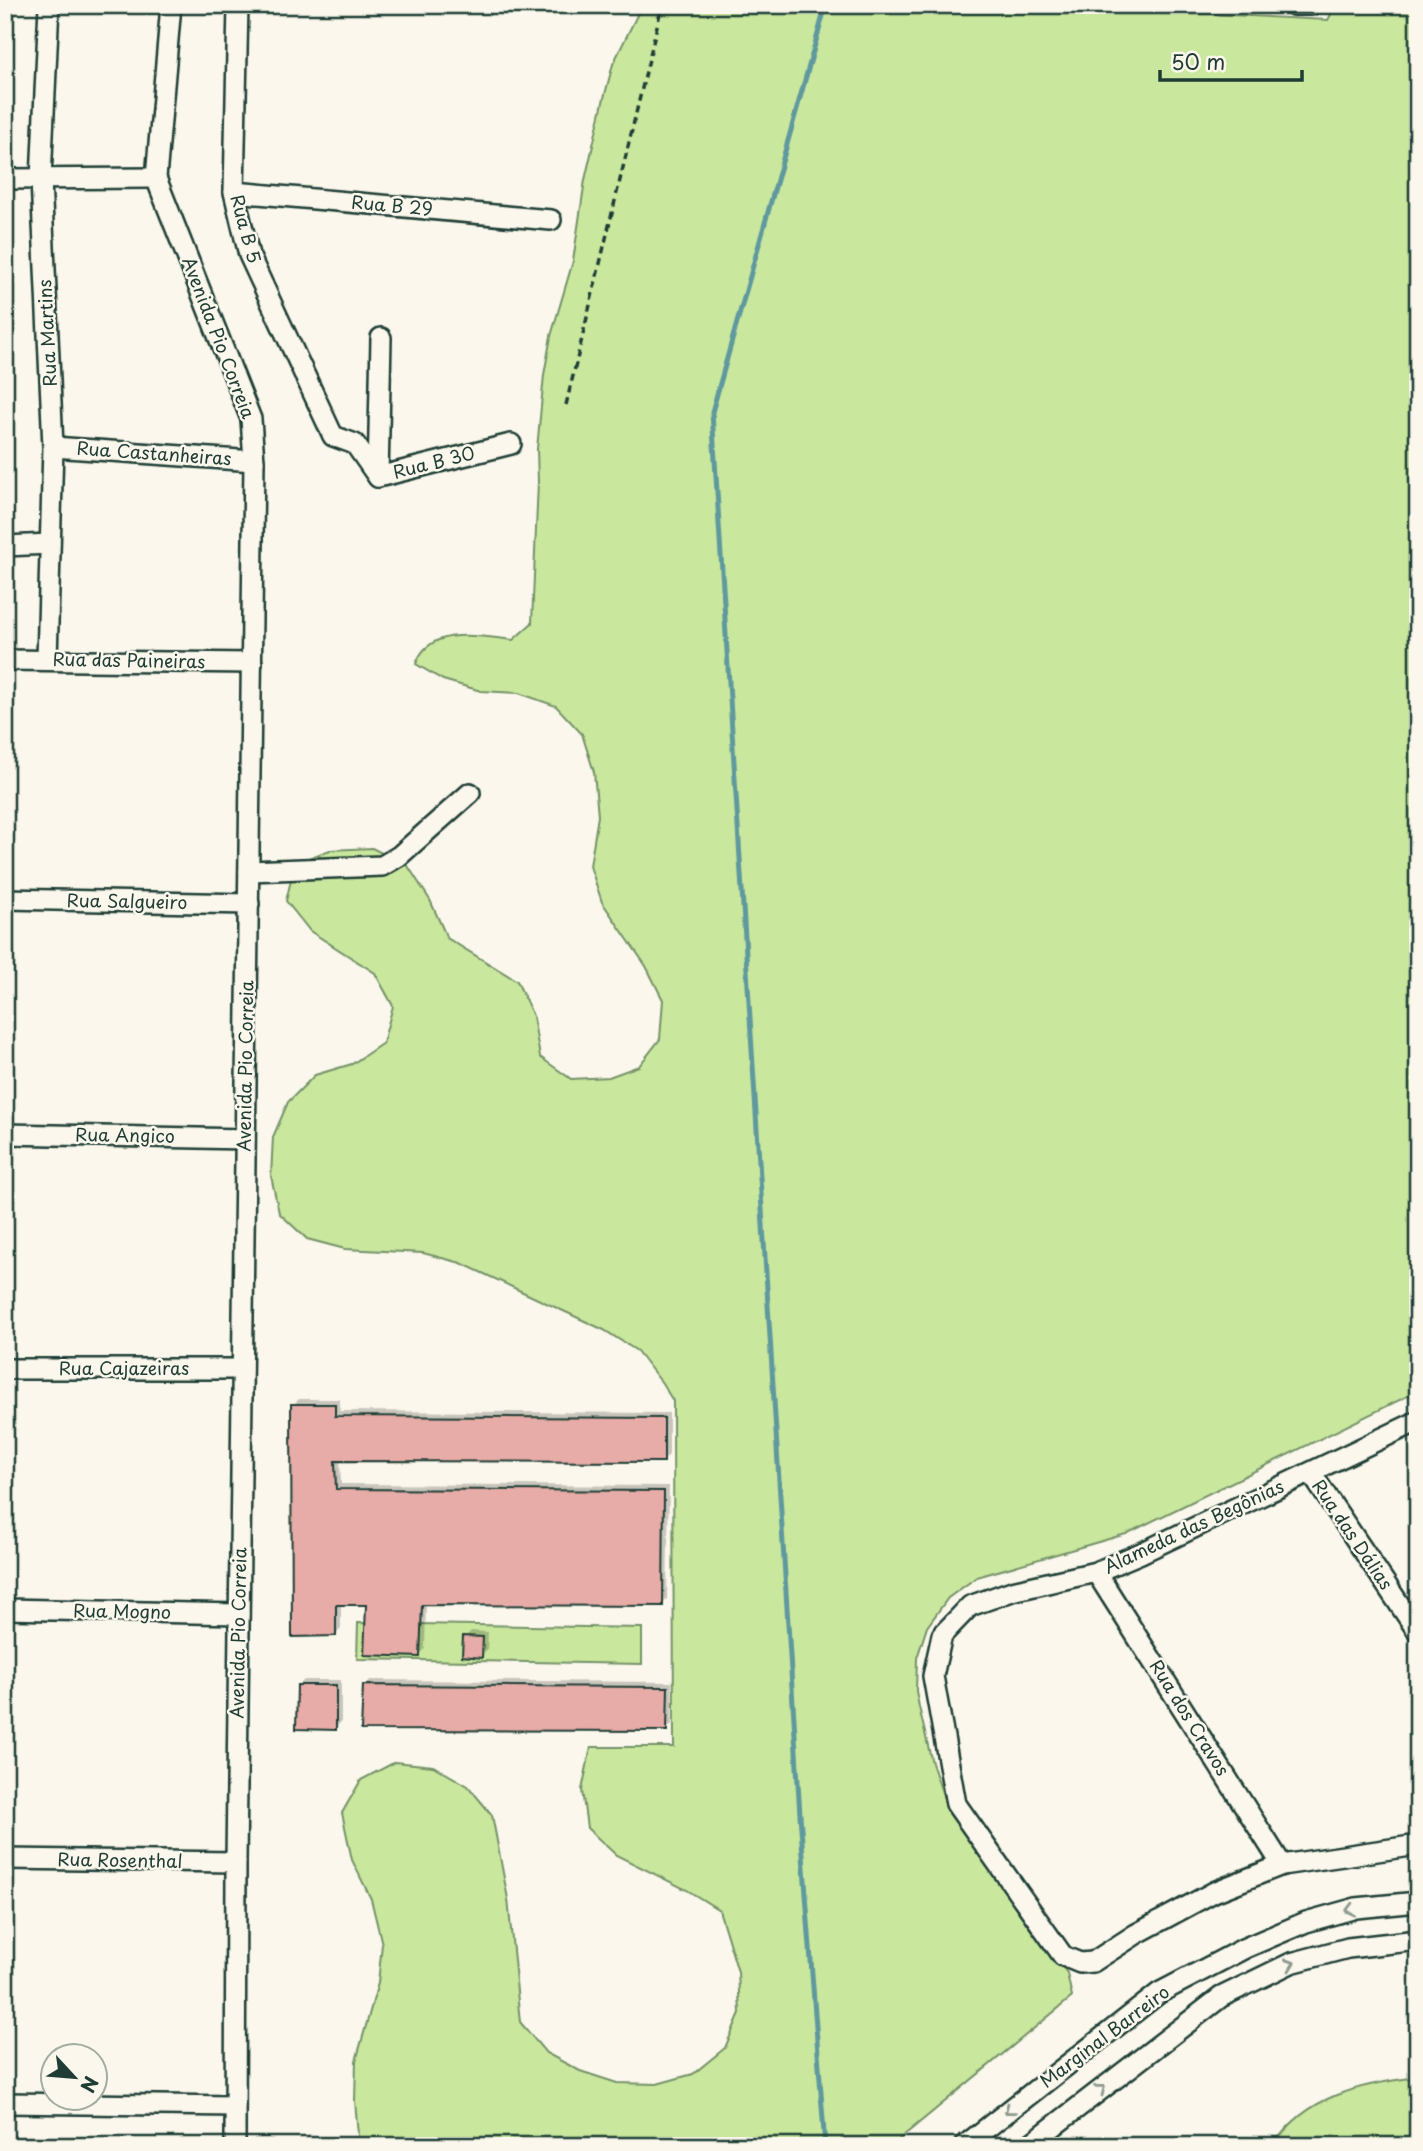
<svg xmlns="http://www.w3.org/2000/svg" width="1423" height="2151" viewBox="0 0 1423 2151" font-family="'Playpen Sans',sans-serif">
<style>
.green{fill:#cae79e;stroke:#749269;stroke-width:2}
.shadow{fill:#0003}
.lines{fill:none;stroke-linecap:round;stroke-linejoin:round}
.stream{stroke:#5e999e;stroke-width:5}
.building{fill:#e7aca7;stroke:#1f3d34;stroke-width:2}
.minor-casing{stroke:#1f3d34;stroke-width:24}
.path{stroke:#1f3d34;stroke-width:3.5;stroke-dasharray:7 5;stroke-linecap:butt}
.minor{stroke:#fbf7ec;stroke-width:19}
.oneway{stroke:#8d9a90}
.labels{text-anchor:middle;stroke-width:5;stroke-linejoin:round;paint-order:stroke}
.street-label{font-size:18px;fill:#1f3d34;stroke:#fbf7ec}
</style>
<rect width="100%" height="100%" fill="#fbf7ec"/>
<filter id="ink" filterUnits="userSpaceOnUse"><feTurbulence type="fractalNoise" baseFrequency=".0143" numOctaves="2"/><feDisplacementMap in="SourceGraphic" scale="14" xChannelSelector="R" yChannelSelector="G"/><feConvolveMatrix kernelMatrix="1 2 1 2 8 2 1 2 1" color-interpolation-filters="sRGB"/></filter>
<g filter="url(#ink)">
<g class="green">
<path d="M 642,5 L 1032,5 L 1328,20 L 1336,5 L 1418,5 L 1418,1391 L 1126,1534 L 977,1577 L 948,1598 L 927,1627 L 917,1658 L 916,1691 L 919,1707 L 932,1763 L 949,1813 L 1067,1973 L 1072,1997 L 891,2146 L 359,2146 L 355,2101 L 356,2061 L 378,1983 L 382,1944 L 371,1899 L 352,1860 L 342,1813 L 361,1780 L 395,1762 L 433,1766 L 468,1786 L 492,1815 L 508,1899 L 520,2022 L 546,2053 L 580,2071 L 617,2083 L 657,2084 L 693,2074 L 725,2048 L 740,2013 L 738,1972 L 719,1910 L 687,1890 L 616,1855 L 587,1828 L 582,1790 L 591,1747 L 674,1747 L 673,1401 L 662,1383 L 637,1351 L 604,1330 L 461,1263 L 423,1253 L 345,1249 L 307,1239 L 279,1213 L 271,1176 L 273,1137 L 288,1102 L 315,1075 L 352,1064 L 383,1043 L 393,1006 L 375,973 L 310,931 L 286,901 L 295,863 L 330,850 L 372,848 L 408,866 L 430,900 L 447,938 L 517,981 L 533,1016 L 540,1057 L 571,1079 L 609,1077 L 639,1066 L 660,1039 L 663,1000 L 646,966 L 602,902 L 590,866 L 598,816 L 594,772 L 582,734 L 556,706 L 519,693 L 481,691 L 443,680 L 416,664 C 429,625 480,636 513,640 L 532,623 L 538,482 L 537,449 L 544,375 L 551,336 L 573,261 L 585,180 L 603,102 L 613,64 Z"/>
<polygon points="358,1623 642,1628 642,1664 357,1659"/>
<path d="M 1418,2077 L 1418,2146 L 1273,2146 C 1306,2095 1361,2084 1418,2077 Z"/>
</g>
<g class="shadow">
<polygon points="299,1399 340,1399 340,1411 669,1413 669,1455 663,1461 340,1459 341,1484 669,1486 667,1599 662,1605 426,1603 425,1649 419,1655 368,1603 341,1603 341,1629 335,1635 293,1405"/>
<polygon points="471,1631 488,1632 487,1650 481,1656 465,1637"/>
<polygon points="304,1680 341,1680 341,1722 335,1728 298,1686"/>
<polygon points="370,1680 672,1682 672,1724 667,1729 365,1686"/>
</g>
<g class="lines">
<g class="stream">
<polyline points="825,2146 800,1815 712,412 826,5"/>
<polyline points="1409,2146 1418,2142"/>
</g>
</g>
<g class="building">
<polygon points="291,1404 335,1404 335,1416 664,1418 664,1462 335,1461 336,1489 664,1491 663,1606 422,1605 420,1657 364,1655 366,1605 336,1605 336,1636 292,1637"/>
<polygon points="463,1636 483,1637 482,1658 462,1656"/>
<polygon points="297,1685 336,1685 336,1730 296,1729"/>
<polygon points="363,1685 668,1687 667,1731 361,1730"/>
</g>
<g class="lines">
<defs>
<g id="minor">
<polyline points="171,5 156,178 251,419 254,461 236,1862 235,2146"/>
<polyline points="238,5 234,192 249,255 333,436 355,444 378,477 511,444"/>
<polyline points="1294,5 1311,5"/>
<polyline points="5,179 156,178"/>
<polyline points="234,192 551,220"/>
<polyline points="53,447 254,461"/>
<polyline points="378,477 381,338"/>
<polyline points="5,546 50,544"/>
<polyline points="5,660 252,663"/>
<polyline points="47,660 53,447 41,179 49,5"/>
<polyline points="249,871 382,866 399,856 470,793"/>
<polyline points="5,899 249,904"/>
<polyline points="5,1134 245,1139"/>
<polyline points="5,1369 242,1369"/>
<polyline points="1418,1421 1141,1553 1096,1572 1012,1591 970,1606 942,1635 933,1676 956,1804 1063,1956 1080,1963 1093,1962 1136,1934 1214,1892 1282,1865 1418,1845"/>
<polyline points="1311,1473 1418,1632"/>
<polyline points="1096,1572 1282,1865"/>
<polyline points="5,1609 239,1614"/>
<polyline points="5,1859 236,1862"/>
<polyline points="5,2103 235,2106"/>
<polyline points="964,2146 1159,1993 1245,1948 1306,1922 1356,1908 1418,1902"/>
<polyline points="1028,2146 1221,1997 1291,1963 1348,1948 1418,1940"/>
</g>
</defs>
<use href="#minor" class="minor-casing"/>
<polyline class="path" points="566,405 662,5"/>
<use href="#minor" class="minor"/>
</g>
<defs><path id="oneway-chevron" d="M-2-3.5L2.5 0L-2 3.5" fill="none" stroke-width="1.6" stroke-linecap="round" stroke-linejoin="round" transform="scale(1.75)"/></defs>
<g class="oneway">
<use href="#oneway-chevron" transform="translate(1350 1910) rotate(166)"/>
<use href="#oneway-chevron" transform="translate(1290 1964) rotate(-21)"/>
<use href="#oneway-chevron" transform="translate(1101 2089) rotate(-38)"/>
<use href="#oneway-chevron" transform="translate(1009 2110) rotate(142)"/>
</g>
</g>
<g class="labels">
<g class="street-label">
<text transform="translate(392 206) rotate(5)" y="6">Rua B 29</text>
<text transform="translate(245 229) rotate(75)" y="6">Rua B 5</text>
<text transform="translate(48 333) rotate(-93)" y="6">Rua Martins</text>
<text transform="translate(218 338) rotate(69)" y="6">Avenida Pio Correia</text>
<text transform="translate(154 454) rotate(4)" y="6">Rua Castanheiras</text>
<text transform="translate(434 463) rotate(-14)" y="6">Rua B 30</text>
<text transform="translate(129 661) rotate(1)" y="6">Rua das Paineiras</text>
<text transform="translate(127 902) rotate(1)" y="6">Rua Salgueiro</text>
<text transform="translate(246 1066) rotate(-89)" y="6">Avenida Pio Correia</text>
<text transform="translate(125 1136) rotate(1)" y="6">Rua Angico</text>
<text x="124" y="1375">Rua Cajazeiras</text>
<text transform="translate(1194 1527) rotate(-25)" y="6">Alameda das Begônias</text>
<text transform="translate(1352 1535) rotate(56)" y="6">Rua das Dálias</text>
<text transform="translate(122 1612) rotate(1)" y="6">Rua Mogno</text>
<text transform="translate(239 1633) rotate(-89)" y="6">Avenida Pio Correia</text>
<text transform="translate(1189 1718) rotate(58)" y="6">Rua dos Cravos</text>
<text transform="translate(120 1861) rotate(1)" y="6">Rua Rosenthal</text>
<text transform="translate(1105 2037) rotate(-37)" y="6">Marginal Barreiro</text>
</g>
</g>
<rect width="1423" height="2151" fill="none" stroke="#fbf7ec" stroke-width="28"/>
<rect x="14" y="14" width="1395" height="2123" fill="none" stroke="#1f3d34" stroke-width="2.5" filter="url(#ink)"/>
<g transform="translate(74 2077) rotate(116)"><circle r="33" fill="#fbf7ec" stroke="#a3ada2" stroke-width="2"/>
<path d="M0-5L12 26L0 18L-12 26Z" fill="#1f3d34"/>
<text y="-10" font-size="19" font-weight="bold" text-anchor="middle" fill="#1f3d34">N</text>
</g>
<path d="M1160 70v10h142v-10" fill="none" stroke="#1f3d34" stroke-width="3.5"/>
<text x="1171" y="70" font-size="21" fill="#1f3d34" stroke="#fbf7ec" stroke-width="5" paint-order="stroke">50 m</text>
</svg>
